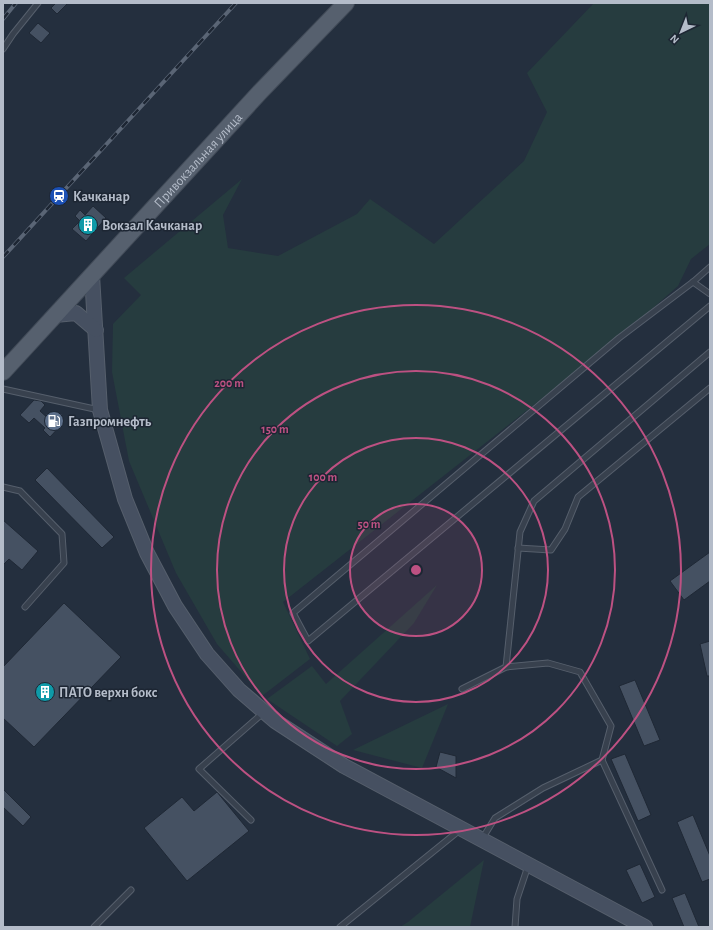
<svg xmlns="http://www.w3.org/2000/svg" width="713" height="930" viewBox="0 0 713 930" font-family="'Alegreya Sans',sans-serif">
<style>
.green{fill:#263c3f}
.building{fill:#455162;stroke:#1f2835}
.lines{fill:none;stroke-linecap:round;stroke-linejoin:round}
.lane-casing{stroke:#565f6c;stroke-width:7}
.secondary-casing{stroke:#565f6c;stroke-width:16}
.primary-casing{stroke:#414a57;stroke-width:18}
.lane{stroke:#38414e;stroke-width:5}
.secondary{stroke:#465061;stroke-width:14}
.primary{stroke:#56606e;stroke-width:16}
.rail-casing{stroke:#5a6575;stroke-width:4}
.rail{stroke:#1d2633;stroke-width:2.5;stroke-dasharray:8;stroke-linecap:butt}
.ring{fill:none;stroke:#bd5182;stroke-width:2}
.labels{text-anchor:middle;stroke-width:3;stroke-linejoin:round;paint-order:stroke}
.street-label{font-size:14px;fill:#b4bcc9;stroke:#1d2633}
.poi-label{font-size:14px;font-weight:bold;fill:#b4bcc9;stroke:#1d2633;text-anchor:start}
.centre{fill:#bd5182;stroke:#1d2633;stroke-width:2}
.ring-label{font-size:12px;text-anchor:middle;font-weight:bold;fill:#bd5182;stroke:#1d2633;stroke-width:3;stroke-linejoin:round;paint-order:stroke}
</style>
<rect width="100%" height="100%" fill="#242f3e"/>
<g class="green">
<polygon points="594,3 710,3 710,244 691,259 678,286 619,338 283,602 310,659 262,696 217,644 176,573 129,461 112,372 113,324 141,295 124,278 242,179 223,215 228,248 278,256 357,214 370,199 434,244 524,161 547,112 527,73"/>
<polygon points="437,585 414,623 340,701 352,734 337,746 267,699 312,666 326,684"/>
<polygon points="448,704 422,768 353,750"/>
<polygon points="484,860 470,927 400,927 408,922"/>
</g>
<g class="building">
<polygon points="56,3 68,3 57,14 51,8"/>
<polygon points="38,23 50,33 41,43 29,33"/>
<polygon points="93,206 106,218 86,241 72,229 80,221 75,216 80,210 85,215"/>
<polygon points="34,400 41,401 45,405 40,411 51,421 55,417 62,424 50,437 43,430 45,428 34,418 29,423 20,415"/>
<polygon points="47,468 114,537 102,548 35,480"/>
<polygon points="3,520 38,551 22,570 9,559 3,565"/>
<polygon points="710,552 710,581 684,600 670,581"/>
<polygon points="64,603 121,657 34,747 3,718 3,667"/>
<polygon points="710,641 710,676 707,676 700,644"/>
<polygon points="635,680 660,740 644,746 619,686"/>
<polygon points="440,752 456,756 456,778 436,767"/>
<polygon points="625,754 651,815 638,821 611,759"/>
<polygon points="3,789 31,817 23,826 3,807"/>
<polygon points="217,792 249,831 187,881 144,828 182,797 194,811"/>
<polygon points="693,815 710,856 710,879 702,882 677,822"/>
<polygon points="640,864 655,897 642,903 626,870"/>
<polygon points="685,893 699,927 684,927 672,898"/>
</g>
<g class="lines">
<defs>
<g id="lane">
<polyline points="3,49 13,34 38,3"/>
<polyline points="710,267 693,282 619,338 293,613 308,641 710,306"/>
<polyline points="693,282 710,294"/>
<polyline points="3,389 99,410"/>
<polyline points="3,487 20,491 62,534 64,563 25,607"/>
<polyline points="518,548 551,550 565,529 578,497 710,388"/>
<polyline points="506,667 520,532 534,501 710,352"/>
<polyline points="462,689 506,667 548,663 580,672 611,726 602,760"/>
<polyline points="251,820 199,769 263,713"/>
<polyline points="482,839 495,818 543,788 602,760 662,890"/>
<polyline points="94,927 131,890"/>
<polyline points="340,927 461,829"/>
<polyline points="515,927 517,899 528,866"/>
</g>
<g id="secondary">
<polyline points="92,275 100,410 125,499 147,553 175,606 207,654 239,690 275,721 344,766 645,927"/>
<polyline points="55,315 76,313 96,330"/>
</g>
<g id="primary">
<path id="s1" d="M 3,372 L 260,92 L 346,3"/>
</g>
</defs>
<use href="#lane" class="lane-casing"/>
<use href="#secondary" class="secondary-casing"/>
<use href="#primary" class="primary-casing"/>
<use href="#lane" class="lane"/>
<use href="#secondary" class="secondary"/>
<use href="#primary" class="primary"/>
<defs>
<g id="rail">
<polyline points="3,19 16,3"/>
<polyline points="3,257 236,3"/>
</g>
</defs>
<use href="#rail" class="rail-casing"/>
<use href="#rail" class="rail"/>
</g>
<circle cx="416" cy="570" r="66" fill="#bd5182" fill-opacity=".12"/>
<g class="ring">
<circle cx="416" cy="570" r="66"/>
<circle cx="416" cy="570" r="132"/>
<circle cx="416" cy="570" r="199"/>
<circle cx="416" cy="570" r="265"/>
</g>
<defs>
<symbol id="station-disc" viewBox="-11 -11 22 22"><circle r="9.5" fill="#1a4fb4" stroke="#1d2633"/><path d="M-3-6H3Q5-6 5-4V2Q5 4 3 4L4.5 6H3L1.5 4h-3L-3 6H-4.5L-3 4Q-5 4-5 2V-4Q-5-6-3-6ZM-3.5-4v3h7v-3ZM-3.5 1v1.5H-2V1ZM2 1v1.5H3.5V1Z" fill="#fff"/></symbol>
<symbol id="building-disc" viewBox="-11 -11 22 22"><circle r="9.5" fill="#0f9aa8" stroke="#1d2633"/><path d="M-4-6H4V6H1V3H-1V6H-4ZM-2.5-4.3h1.7v1.8h-1.7ZM.8-4.3h1.7v1.8H.8ZM-2.5-1h1.7V.8h-1.7ZM.8-1h1.7V.8H.8Z" fill="#fff"/></symbol>
<symbol id="fuel-disc" viewBox="-11 -11 22 22"><circle r="9.5" fill="#5c6f8a" stroke="#1d2633"/><path d="M-5.5-6h7V0h2V4h1.3V-2.5L3-4.5l.8-.8L6-3V5H2.5V1h-1V6h-7ZM-4.2-4.7v3.2H.2V-4.7Z" fill="#fff"/></symbol>
</defs>
<g fill-rule="evenodd">
<use href="#station-disc" x="48" y="185" width="22" height="22"/>
<use href="#building-disc" x="77" y="214" width="22" height="22"/>
<use href="#fuel-disc" x="43" y="410" width="22" height="22"/>
<use href="#building-disc" x="34" y="681" width="22" height="22"/>
</g>
<g class="labels">
<g class="street-label">
<text dy="5" stroke="none"><textPath href="#s1" startOffset="288">Привокзальная улица</textPath></text>
</g>
<g class="poi-label">
<text x="73" y="201">Качканар</text>
<text x="102" y="230">Вокзал Качканар</text>
<text x="68" y="426">Газпромнефть</text>
<text x="59" y="697">ПАТО верхн бокс</text>
</g>
</g>
<circle cx="416" cy="570" r="6" class="centre"/>
<g class="ring-label">
<text x="229" y="387">200 m</text>
<text x="275" y="433">150 m</text>
<text x="323" y="481">100 m</text>
<text x="369" y="528">50 m</text>
</g>
<rect width="713" height="930" fill="none" stroke="#b4bcc9" stroke-width="8"/>
<g transform="translate(681 32) rotate(223)" stroke="#1d2633" stroke-width="3" paint-order="stroke">
<path d="M0-3L7 15L0 10L-7 15Z" fill="#b4bcc9"/>
<text y="-6" font-size="11" font-weight="bold" text-anchor="middle" fill="#b4bcc9">N</text>
</g>
</svg>
